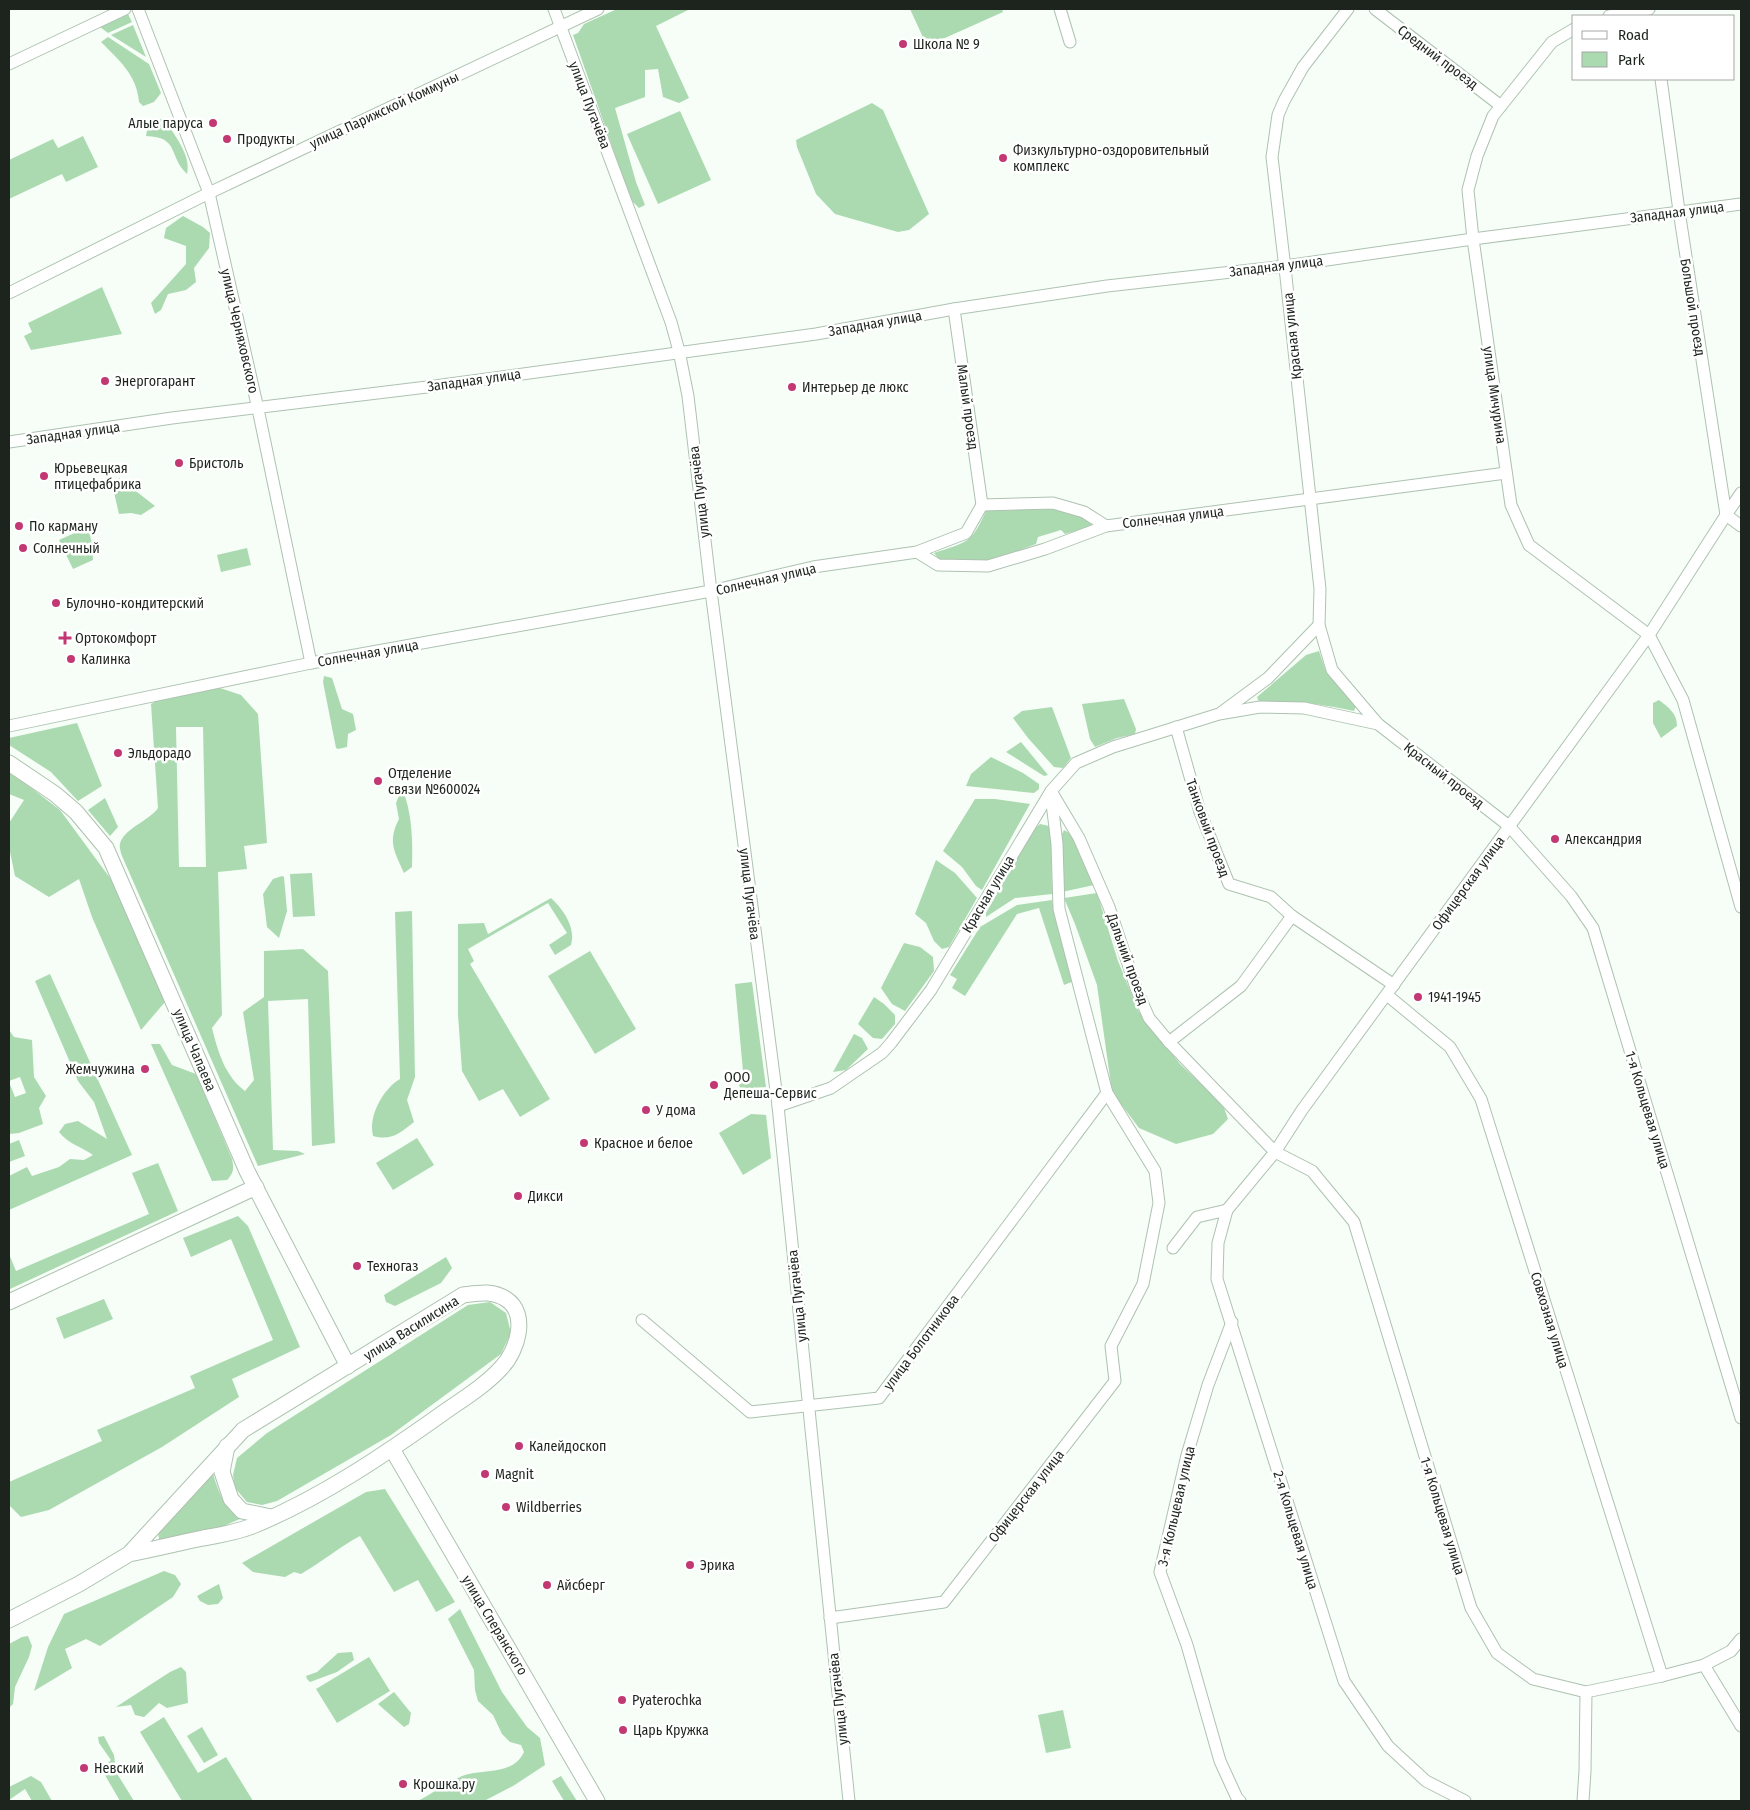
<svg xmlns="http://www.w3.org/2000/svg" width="1750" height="1810" viewBox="0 0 1750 1810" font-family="'Fira Sans Condensed',sans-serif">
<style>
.green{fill:#abdab1;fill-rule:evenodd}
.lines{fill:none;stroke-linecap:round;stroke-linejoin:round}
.minor-casing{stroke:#aec2b0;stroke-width:13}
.tertiary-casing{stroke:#aec2b0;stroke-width:17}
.minor{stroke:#fff;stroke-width:11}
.tertiary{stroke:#fff;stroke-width:15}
.poi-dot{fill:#c13873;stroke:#fff;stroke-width:2}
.labels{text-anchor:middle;stroke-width:5;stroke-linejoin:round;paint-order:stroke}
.poi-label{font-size:14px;fill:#1d241e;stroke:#fff;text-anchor:start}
.street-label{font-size:14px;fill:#1d241e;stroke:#fff}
</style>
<rect width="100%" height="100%" fill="#f6fef7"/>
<g class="green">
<polygon points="617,9 690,9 656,26 689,98 679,103 663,97 658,69 645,70 645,97 615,108 636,182 645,205 639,208 631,200 573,35 578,33 584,24"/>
<polygon points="910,9 1002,9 1003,12 927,46"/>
<polygon points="128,14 132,22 108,33 100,27"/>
<polygon points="133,25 146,57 111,35"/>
<path d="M 108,37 L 149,64 L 161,93 L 154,102 L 143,106 L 139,102 C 137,75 119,60 101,42 Z"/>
<polygon points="872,103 883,110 929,214 909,230 898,232 835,214 816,194 797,147 796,140"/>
<polygon points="680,111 711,180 658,204 627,134"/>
<path d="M 164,118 C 173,134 192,155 187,174 C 168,156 180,137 146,136 C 147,125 154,121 164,118 Z"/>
<polygon points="83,136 98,167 66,182 62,174 9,199 9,160 53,139 58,148"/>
<polygon points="183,216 203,227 210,233 209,248 194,268 196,282 186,290 168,294 161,310 155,314 151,303 186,264 186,246 164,238 166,228"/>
<polygon points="102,287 122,334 31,350 24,336 32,332 28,323"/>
<polygon points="119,478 155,506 141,515 131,513 119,514 113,488"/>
<path d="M 1049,509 C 1065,511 1083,512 1093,526 L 1065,534 L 1061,530 L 1038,537 L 1036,544 L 989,561 L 940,561 L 934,553 C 967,542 971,544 986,511 Z"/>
<polygon points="88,527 92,544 93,560 73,569 59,540"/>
<polygon points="247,548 251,565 221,572 217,555"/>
<path d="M 1319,651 L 1325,669 L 1356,706 L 1354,711 C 1322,704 1291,700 1259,702 L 1257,697 L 1306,655 Z"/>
<polygon points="324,676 332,678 342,709 353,714 356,730 348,734 347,747 338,749 336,748 323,682"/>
<path d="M 217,687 L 241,695 L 258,714 L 267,843 L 244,846 L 247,869 L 218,872 L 222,1015 L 212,1028 C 218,1052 225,1076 245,1091 L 254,1080 L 243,1012 L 264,997 L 264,951 L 303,949 L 328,971 L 335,1143 L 312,1146 L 308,999 L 268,1001 L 273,1150 L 298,1151 L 305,1154 L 258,1166 L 122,856 C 121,853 119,847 120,844 C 123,829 149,821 158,808 L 151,704 L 161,698 ZM 176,727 L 203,727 L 206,867 L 179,867 Z"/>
<polygon points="1124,699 1136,729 1135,734 1117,738 1095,747 1090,739 1082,704"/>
<path d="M 1659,700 C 1669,708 1677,713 1677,726 L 1661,738 L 1653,723 L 1653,703 Z"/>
<polygon points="1052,707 1071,758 1063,768 1054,767 1028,738 1013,718 1022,711"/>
<polygon points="77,723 102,786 78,801 51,772 9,745 9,738"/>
<polygon points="1021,742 1048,775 1044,776 1006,752"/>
<polygon points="991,757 1023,773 1039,784 1039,789 1034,793 966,786 971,774"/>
<polygon points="9,771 60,810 121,893 165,1002 141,1030 92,917 79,879 49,897 15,876 9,847 9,823 24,800 9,794"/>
<path d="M 402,788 C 412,811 413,842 412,867 L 404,873 C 395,852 387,842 399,819 L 396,803 Z"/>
<polygon points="105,798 118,827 110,836 88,810"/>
<polygon points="975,799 995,799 1030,804 982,890 976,886 962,867 943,851"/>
<polygon points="1040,824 1049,826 1051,833 1052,894 1015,898 986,917 986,913 1032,831"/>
<path d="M 1064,830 C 1079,836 1088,871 1094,885 L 1062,892 L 1061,836 Z"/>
<polygon points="936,860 955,873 977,898 949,947 942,949 934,941 926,923 915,914"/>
<polygon points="312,873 315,916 293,917 290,874"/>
<polygon points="282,876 284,877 287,911 279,938 267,927 263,894 273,879"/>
<polygon points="1097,893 1118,961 1139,1012 1180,1064 1223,1105 1228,1119 1213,1134 1176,1144 1139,1128 1112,1092 1097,985 1075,924 1064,898"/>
<path d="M 551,898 C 564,910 576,928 571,945 L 555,955 L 549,945 L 567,933 L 548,903 L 468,949 L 474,961 L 470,964 L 550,1099 L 520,1117 L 503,1089 L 479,1101 L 462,1071 L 458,1015 L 458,924 L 484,923 L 488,934 Z"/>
<polygon points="1052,900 1056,922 1074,981 1064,985 1039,908 1017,914 965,996 952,988 957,979 950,975 980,927 1017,905"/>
<path d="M 412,911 L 415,1077 L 407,1100 L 414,1122 C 400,1133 392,1141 373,1136 C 368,1116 383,1089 400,1079 L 395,912 Z"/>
<polygon points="904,943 920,947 933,957 934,971 905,1011 892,1004 881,988"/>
<polygon points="590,951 636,1029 595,1054 548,976"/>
<path d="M 50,974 L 132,1155 L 9,1210 L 9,1176 L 27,1167 L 32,1176 L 59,1167 L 70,1159 L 84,1160 L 93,1155 C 82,1147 68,1144 59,1132 L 65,1124 L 78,1121 L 107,1139 L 94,1102 L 78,1081 L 35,981 Z"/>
<polygon points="752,982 766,1087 741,1090 739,1085 744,1082 735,984"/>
<polygon points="874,997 884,1004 895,1015 895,1024 882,1039 873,1038 858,1024"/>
<polygon points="9,1030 14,1037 32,1040 34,1077 46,1096 39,1108 43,1124 19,1133 9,1134 9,1082 15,1097 26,1093 20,1077 9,1081"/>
<polygon points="854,1034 862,1038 868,1049 846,1070 833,1072"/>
<path d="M 151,1044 L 160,1044 L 172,1065 L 196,1074 L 232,1159 C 234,1168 234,1173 227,1180 L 212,1181 Z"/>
<polygon points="751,1114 766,1115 771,1158 743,1175 719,1133"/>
<polygon points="417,1138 434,1165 393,1190 376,1163"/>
<polygon points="19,1140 25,1156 9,1162 9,1144"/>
<polygon points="158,1163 178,1211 10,1289 9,1254 16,1271 149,1214 132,1173"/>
<polygon points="238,1216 248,1226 300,1347 232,1379 239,1397 162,1447 49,1510 21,1517 9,1505 9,1482 102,1441 97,1430 195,1388 190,1376 273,1340 231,1239 191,1257 183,1238"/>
<polygon points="446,1257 452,1268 441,1283 395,1306 386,1302 384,1295"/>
<polygon points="104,1299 113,1319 64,1339 56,1318"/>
<polygon points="490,1302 506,1313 511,1333 501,1354 391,1435 277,1501 262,1505 247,1502 235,1488 233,1475 237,1458 267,1433 468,1305"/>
<path d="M 213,1474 C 219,1493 224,1507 240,1519 L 221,1527 L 165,1542 L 159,1539 L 158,1533 Z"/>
<path d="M 385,1489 L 455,1602 L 436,1612 L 418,1580 L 394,1592 L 360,1536 C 339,1547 322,1562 301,1574 L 294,1572 L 285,1577 L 253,1572 L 242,1563 L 366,1492 Z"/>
<polygon points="164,1571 175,1575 181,1584 173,1597 100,1646 86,1639 65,1649 72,1668 34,1691 48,1647 64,1614"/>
<polygon points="219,1584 223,1598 218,1604 208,1605 200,1601 197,1596"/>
<path d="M 460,1609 L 502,1692 L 527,1727 L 540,1738 L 545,1765 L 513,1786 L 484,1801 L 418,1801 C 433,1793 447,1783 462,1776 C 483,1768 513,1776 524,1752 L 521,1745 L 510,1742 L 502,1734 L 493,1715 L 478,1701 L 475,1690 L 474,1670 L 448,1619 Z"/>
<polygon points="28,1636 32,1646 29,1657 15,1687 13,1704 9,1708 9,1644 22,1637"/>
<polygon points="352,1652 354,1660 337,1672 310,1682 307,1679 306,1676 317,1672 338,1653"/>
<polygon points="369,1657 390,1691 337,1723 316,1689"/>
<polygon points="181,1667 186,1672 188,1703 167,1708 159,1703 144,1717 135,1715 131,1705 116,1707 170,1672"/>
<polygon points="394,1692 411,1713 409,1724 404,1727 378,1704"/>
<polygon points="1063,1710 1071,1748 1046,1753 1038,1715"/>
<polygon points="164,1717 198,1773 226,1757 253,1801 182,1801 140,1732"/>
<polygon points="202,1727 218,1755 204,1763 187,1736"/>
<polygon points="104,1736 114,1755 116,1772 134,1801 120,1801 102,1770 111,1760 99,1743 98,1737"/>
<polygon points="31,1776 41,1782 52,1801 32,1801 25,1789 9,1800 9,1787"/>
<polygon points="561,1776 577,1801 564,1801 552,1781"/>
</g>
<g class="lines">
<defs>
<g id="minor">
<polyline points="138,9 209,193 258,409 311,663"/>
<polyline points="554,9 671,322 679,351 688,396 711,591 778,1106 849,1801"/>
<polyline points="1060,9 1070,42"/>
<polyline points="1348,9 1303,67 1284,101 1278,115 1272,157 1286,277 1320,589 1319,625 1332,670 1378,724 1509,826 1571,896 1593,928 1741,1418"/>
<polyline points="1375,9 1501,106"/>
<polyline points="1609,16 1649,9"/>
<polyline points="1574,29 1552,42 1493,116 1477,156 1468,190 1473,239 1511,505 1529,545 1649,635 1683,700 1741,907"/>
<polyline points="9,64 125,9"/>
<polyline points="1661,79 1679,211 1726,515 1741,526"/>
<polyline points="9,293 209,193 598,9"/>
<polyline points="954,309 982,505"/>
<polyline points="9,442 172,418 427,387 816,334 954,309 1107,286 1285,266 1473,239 1741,204"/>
<polyline points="982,505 1053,503 1084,512 1106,526"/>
<polyline points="917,552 938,565 988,566 1045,549 1106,526 1506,473"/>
<polyline points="1222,712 1268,678 1319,625"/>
<polyline points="9,726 311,663 711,591 813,567 917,552 966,533 982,505"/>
<polyline points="1176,727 1200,812 1229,884 1271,897 1292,916 1394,985"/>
<polyline points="1051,791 1079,838 1109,907 1136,988 1149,1018 1169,1042 1275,1152 1312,1171 1354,1222 1471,1608 1497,1653 1533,1679 1586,1692 1662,1676 1704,1665 1731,1651 1741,1639"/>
<polyline points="1387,995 1450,1047 1481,1099 1662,1676"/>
<polyline points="1169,1042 1241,986 1292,916"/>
<polyline points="778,1106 831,1088 882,1053 891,1043 931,990 1051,791 1076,763 1113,747 1219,714 1260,707 1304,708 1378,724"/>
<polyline points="1227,1210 1218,1243 1217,1279 1344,1681 1388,1746 1426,1781 1465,1801"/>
<polyline points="1173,1248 1197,1217 1227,1210 1275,1152 1302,1110 1649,635 1726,515 1741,493"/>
<polyline points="642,1320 750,1412 879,1398 1107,1093"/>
<polyline points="1232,1322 1208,1385 1187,1455 1160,1572 1187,1645 1220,1761 1237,1798 1240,1801"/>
<polyline points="830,1618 944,1602 1115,1381 1111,1346 1143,1284 1159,1203 1155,1171 1107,1093 1059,909 1057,844 1051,795"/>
<polyline points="1704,1665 1741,1726"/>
<polyline points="1583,1801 1585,1771 1586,1692"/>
</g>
<g id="tertiary">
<polyline points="9,763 55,794 76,812 106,848 247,1171 348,1366"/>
<polyline points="9,1302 256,1187"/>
<polyline points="227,1446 222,1472 231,1499 242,1511 271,1517"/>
<polyline points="392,1449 597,1801"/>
<path d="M 9,1620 L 79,1584 L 129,1554 L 243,1430 L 463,1295 C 479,1293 492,1290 506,1299 C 529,1314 517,1351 502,1367 C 486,1385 463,1399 443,1413 C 384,1455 322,1497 255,1525 C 238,1532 221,1535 203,1538 C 179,1543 154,1549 129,1554"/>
</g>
</defs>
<use href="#minor" class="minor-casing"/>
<use href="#tertiary" class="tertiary-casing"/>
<use href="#minor" class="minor"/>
<use href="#tertiary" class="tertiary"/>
</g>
<g class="poi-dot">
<circle cx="903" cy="44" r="5"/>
<circle cx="213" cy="123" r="5"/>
<circle cx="227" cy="139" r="5"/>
<circle cx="1003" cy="158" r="5"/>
<circle cx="105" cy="381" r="5"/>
<circle cx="792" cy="387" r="5"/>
<circle cx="179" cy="463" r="5"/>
<circle cx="44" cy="476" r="5"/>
<circle cx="19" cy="526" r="5"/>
<circle cx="23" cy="548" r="5"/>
<circle cx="56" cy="603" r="5"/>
<path d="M62.5 630.5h5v5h5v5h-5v5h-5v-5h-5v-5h5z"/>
<circle cx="71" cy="659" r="5"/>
<circle cx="118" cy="753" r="5"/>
<circle cx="378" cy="781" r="5"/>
<circle cx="1555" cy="839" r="5"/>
<circle cx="1418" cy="997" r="5"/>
<circle cx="145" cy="1069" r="5"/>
<circle cx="714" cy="1085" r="5"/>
<circle cx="646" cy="1110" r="5"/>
<circle cx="584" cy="1143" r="5"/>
<circle cx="518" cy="1196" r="5"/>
<circle cx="357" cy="1266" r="5"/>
<circle cx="519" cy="1446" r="5"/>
<circle cx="485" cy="1474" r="5"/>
<circle cx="506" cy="1507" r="5"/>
<circle cx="690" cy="1565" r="5"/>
<circle cx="547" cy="1585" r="5"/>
<circle cx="622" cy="1700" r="5"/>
<circle cx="623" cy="1730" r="5"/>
<circle cx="84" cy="1768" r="5"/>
<circle cx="403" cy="1784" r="5"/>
</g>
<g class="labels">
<g class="poi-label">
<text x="913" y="49">Школа № 9</text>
<text x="203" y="128" text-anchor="end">Алые паруса</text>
<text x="237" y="144">Продукты</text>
<text x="1013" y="155">Физкультурно-оздоровительный<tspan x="1013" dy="16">комплекс</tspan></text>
<text x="115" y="386">Энергогарант</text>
<text x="802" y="392">Интерьер де люкс</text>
<text x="189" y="468">Бристоль</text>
<text x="54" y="473">Юрьевецкая<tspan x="54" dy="16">птицефабрика</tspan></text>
<text x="29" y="531">По карману</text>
<text x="33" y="553">Солнечный</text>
<text x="66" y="608">Булочно-кондитерский</text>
<text x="75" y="643">Ортокомфорт</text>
<text x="81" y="664">Калинка</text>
<text x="128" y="758">Эльдорадо</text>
<text x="388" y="778">Отделение<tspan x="388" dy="16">связи №600024</tspan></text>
<text x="1565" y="844">Александрия</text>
<text x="1428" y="1002">1941-1945</text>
<text x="135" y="1074" text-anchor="end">Жемчужина</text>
<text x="724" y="1082">ООО<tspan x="724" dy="16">Депеша-Сервис</tspan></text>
<text x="656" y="1115">У дома</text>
<text x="594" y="1148">Красное и белое</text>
<text x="528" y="1201">Дикси</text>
<text x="367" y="1271">Техногаз</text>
<text x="529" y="1451">Калейдоскоп</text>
<text x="495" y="1479">Magnit</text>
<text x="516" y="1512">Wildberries</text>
<text x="700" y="1570">Эрика</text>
<text x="557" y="1590">Айсберг</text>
<text x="632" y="1705">Pyaterochka</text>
<text x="633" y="1735">Царь Кружка</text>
<text x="94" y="1773">Невский</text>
<text x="413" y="1789">Крошка.ру</text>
</g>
<g class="street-label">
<text transform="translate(1438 57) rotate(37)" y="5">Средний проезд</text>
<text transform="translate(590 105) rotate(69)" y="5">улица Пугачёва</text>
<text transform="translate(384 110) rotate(-25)" y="5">улица Парижской Коммуны</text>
<text transform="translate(1677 212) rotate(-7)" y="5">Западная улица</text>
<text transform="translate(1276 266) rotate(-7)" y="5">Западная улица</text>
<text transform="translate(1693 307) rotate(81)" y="5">Большой проезд</text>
<text transform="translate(875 323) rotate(-10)" y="5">Западная улица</text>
<text transform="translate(240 331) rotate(77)" y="5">улица Черняховского</text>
<text transform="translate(1292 336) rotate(-96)" y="5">Красная улица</text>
<text transform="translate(474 380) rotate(-8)" y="5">Западная улица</text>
<text transform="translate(1495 395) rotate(82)" y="5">улица Мичурина</text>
<text transform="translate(968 407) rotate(82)" y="5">Малый проезд</text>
<text transform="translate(73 433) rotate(-8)" y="5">Западная улица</text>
<text transform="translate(699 492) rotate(-97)" y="5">улица Пугачёва</text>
<text transform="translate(1173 517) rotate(-7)" y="5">Солнечная улица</text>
<text transform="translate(766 579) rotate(-13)" y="5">Солнечная улица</text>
<text transform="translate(368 653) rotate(-10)" y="5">Солнечная улица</text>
<text transform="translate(1444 775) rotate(38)" y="5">Красный проезд</text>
<text transform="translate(1208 828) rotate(70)" y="5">Танковый проезд</text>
<text transform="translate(1468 883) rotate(-54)" y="5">Офицерская улица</text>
<text transform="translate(750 894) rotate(83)" y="5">улица Пугачёва</text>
<text transform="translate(988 894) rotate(-59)" y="5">Красная улица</text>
<text transform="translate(1128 959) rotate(70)" y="5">Дальний проезд</text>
<text transform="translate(195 1050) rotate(67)" y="5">улица Чапаева</text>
<text transform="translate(1648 1110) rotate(73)" y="5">1-я Кольцевая улица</text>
<text transform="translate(797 1296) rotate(-96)" y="5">улица Пугачёва</text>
<text transform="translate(1550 1320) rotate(73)" y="5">Совхозная улица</text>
<text transform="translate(411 1328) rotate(-32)" y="5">улица Василисина</text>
<text transform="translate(921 1342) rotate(-53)" y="5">улица Болотникова</text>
<text transform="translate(1026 1496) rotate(-52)" y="5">Офицерская улица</text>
<text transform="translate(1176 1506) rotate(-77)" y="5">3-я Кольцевая улица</text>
<text transform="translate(1443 1516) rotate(73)" y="5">1-я Кольцевая улица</text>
<text transform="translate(1296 1530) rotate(73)" y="5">2-я Кольцевая улица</text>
<text transform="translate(495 1625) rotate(59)" y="5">улица Сперанского</text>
<text transform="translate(838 1699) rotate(-96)" y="5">улица Пугачёва</text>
</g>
</g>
<rect width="1750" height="1810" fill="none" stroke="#1d241e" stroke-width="20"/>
<rect x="1572" y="15" width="162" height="65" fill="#ffffff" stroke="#a5a7a5"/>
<rect x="1582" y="31" width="25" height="8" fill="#ffffff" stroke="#a5a7a5"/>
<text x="1618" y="40" font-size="15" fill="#1d241e">Road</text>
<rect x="1582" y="52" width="25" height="15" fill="#abdab1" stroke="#a5a7a5"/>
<text x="1618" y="65" font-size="15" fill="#1d241e">Park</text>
</svg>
